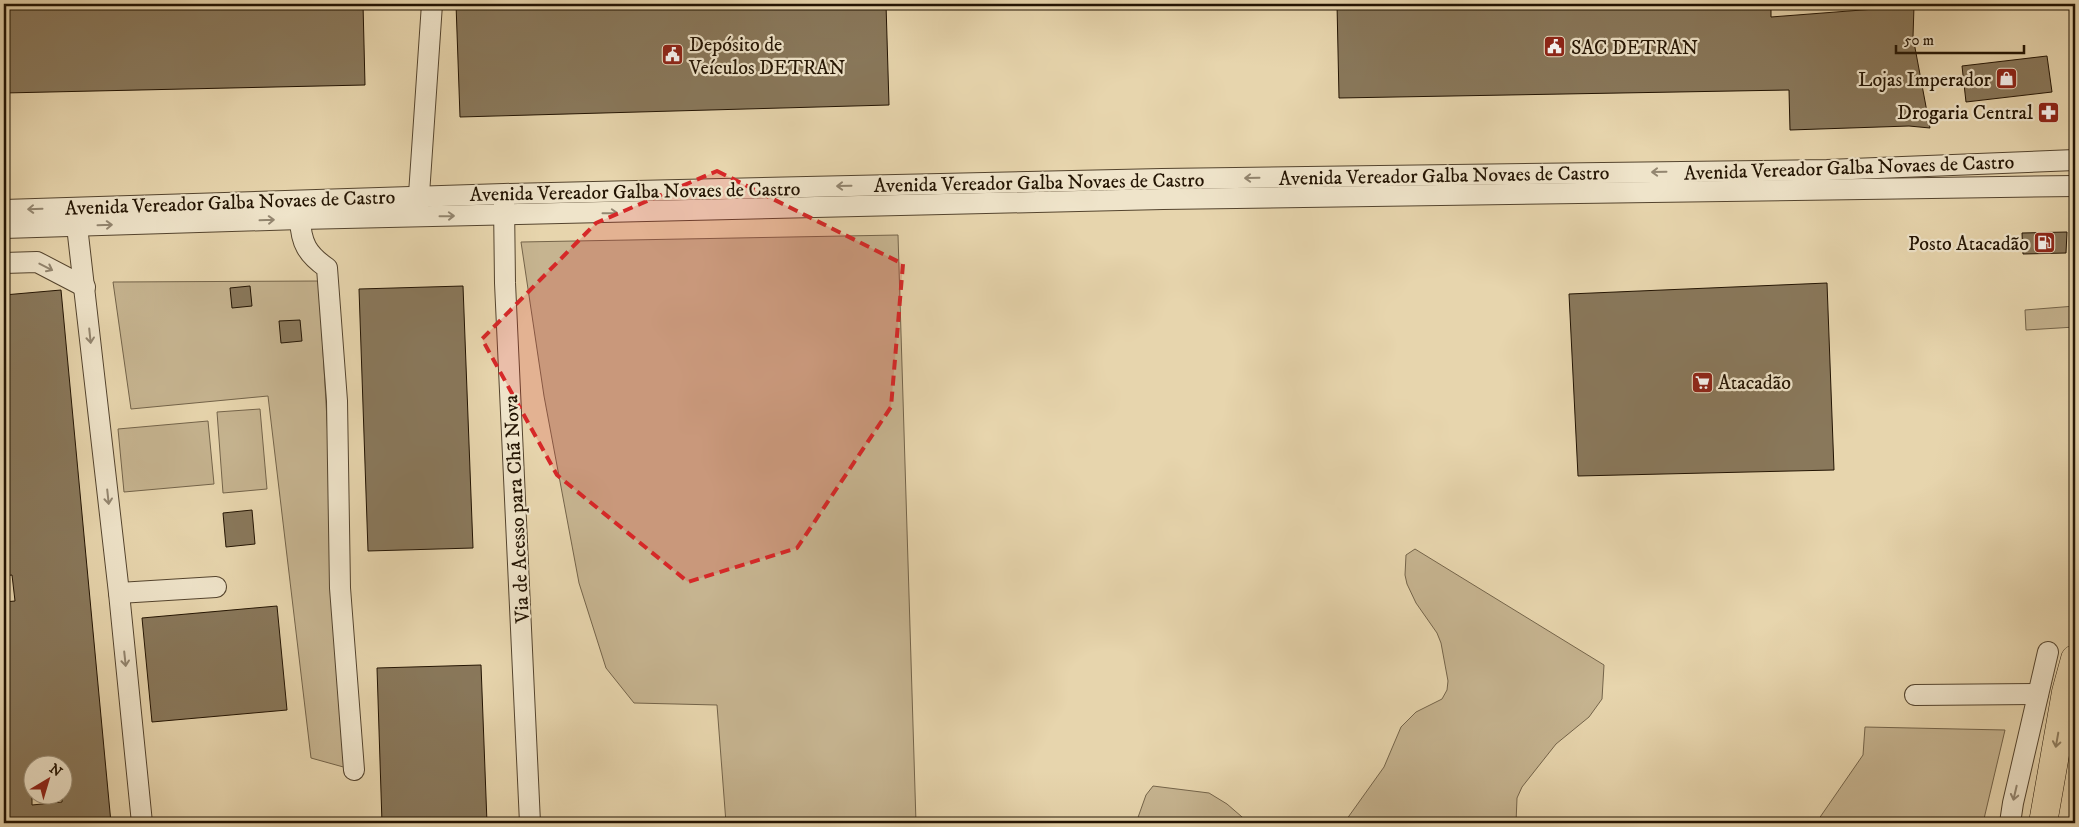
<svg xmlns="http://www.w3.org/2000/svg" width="2079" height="827" viewBox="0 0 2079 827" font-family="'IM FELL DW Pica',serif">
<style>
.green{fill:#c6b490;stroke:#74644a}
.building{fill:#89785b;stroke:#231403;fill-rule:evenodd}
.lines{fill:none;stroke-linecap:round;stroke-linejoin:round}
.minor-casing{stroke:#54442e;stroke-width:22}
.highway-casing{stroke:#231403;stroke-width:29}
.minor{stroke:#efe4ca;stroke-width:20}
.highway{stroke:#e7d5ad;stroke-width:28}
.oneway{stroke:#938670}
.oneway2{stroke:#8f7e60}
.marked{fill:#d62828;fill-opacity:0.2;stroke:#d62828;stroke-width:4;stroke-dasharray:10 6;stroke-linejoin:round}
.labels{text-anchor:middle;stroke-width:4.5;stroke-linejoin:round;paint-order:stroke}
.poi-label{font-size:20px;fill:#231403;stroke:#efe4ca;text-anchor:start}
.street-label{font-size:20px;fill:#231403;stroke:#efe4ca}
</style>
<rect width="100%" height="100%" fill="#e7d5ad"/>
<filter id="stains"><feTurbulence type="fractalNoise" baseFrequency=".004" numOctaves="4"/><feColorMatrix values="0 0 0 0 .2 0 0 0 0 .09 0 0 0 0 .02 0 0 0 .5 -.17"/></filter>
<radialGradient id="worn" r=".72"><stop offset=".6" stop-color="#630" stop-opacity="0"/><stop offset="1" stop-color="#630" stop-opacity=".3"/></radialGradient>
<g class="green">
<polygon points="898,235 916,823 726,823 717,705 634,703 606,668 579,583 544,396 521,242"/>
<polygon points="319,281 347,768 311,758 268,396 131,409 113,282"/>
<polygon points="2075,306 2075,327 2026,330 2025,310"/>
<polygon points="260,409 267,489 223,493 217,412"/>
<polygon points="208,421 214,484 124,492 118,429"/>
<polygon points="1415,549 1604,665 1602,699 1589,717 1556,744 1522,787 1517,798 1516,823 1344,823 1384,767 1401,727 1416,712 1442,699 1447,690 1448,681 1441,643 1437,633 1416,603 1407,584 1405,575 1406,555"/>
<polygon points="1865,727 2005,730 1983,823 1816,823 1863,755"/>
<polygon points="1153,786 1209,793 1227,804 1249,823 1136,823 1146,795"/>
</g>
<g class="building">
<polygon points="4,4 363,4 365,85 4,93"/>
<polygon points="456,4 886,4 889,105 460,117"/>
<polygon points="1337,4 1771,4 1771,17 1914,6 1913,37 1930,128 1909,126 1790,130 1789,90 1339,98"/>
<polygon points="2047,56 2052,92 1966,102 1962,66"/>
<polygon points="2067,232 2066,253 2023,254 2022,233"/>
<polygon points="1827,283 1834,470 1578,476 1569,294"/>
<polygon points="250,286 252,306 232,308 230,288"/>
<polygon points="463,286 473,548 368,551 359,289"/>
<path d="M 61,290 L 111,823 L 6,823 L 4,798 L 4,602 L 15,601 L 12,575 L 4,576 L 4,295 ZM 32,764 L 62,764 L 62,802 L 32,805 Z"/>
<polygon points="300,320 302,341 281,343 279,321"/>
<polygon points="252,510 255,544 226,547 223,513"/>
<polygon points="277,606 287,710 152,722 142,618"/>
<polygon points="481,665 487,823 382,823 377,668"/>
</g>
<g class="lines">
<defs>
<g id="minor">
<polyline points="504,203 505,283 530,823"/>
<polyline points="418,209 432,4"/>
<polyline points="4,210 504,194 1162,179 1827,170 2075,160"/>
<path d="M 300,219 C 301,243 307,254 327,268 L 337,401 L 340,588 L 354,770"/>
<polyline points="77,226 119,593 142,823"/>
<polyline points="4,228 300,219 1163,199 2075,186"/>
<polyline points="4,263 37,262 85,287"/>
<polyline points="119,593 216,587"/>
<polyline points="1915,695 2038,694"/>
<polyline points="2010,823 2013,803 2048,652"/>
</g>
<polyline id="highway" points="2043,823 2066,692 2075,659"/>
</defs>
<use href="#minor" class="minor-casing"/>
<use href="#highway" class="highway-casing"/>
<use href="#minor" class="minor"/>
<use href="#highway" class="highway"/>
</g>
<defs><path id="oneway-shaft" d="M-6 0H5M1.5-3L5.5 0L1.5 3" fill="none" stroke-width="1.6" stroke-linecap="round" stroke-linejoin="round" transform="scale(1.25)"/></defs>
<g class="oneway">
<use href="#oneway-shaft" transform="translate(1659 172) rotate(179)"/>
<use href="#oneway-shaft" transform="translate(1252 178) rotate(179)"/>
<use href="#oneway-shaft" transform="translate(844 186) rotate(179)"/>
<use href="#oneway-shaft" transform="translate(35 209) rotate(178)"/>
<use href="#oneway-shaft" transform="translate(610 213) rotate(-1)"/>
<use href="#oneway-shaft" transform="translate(447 216) rotate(-1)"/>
<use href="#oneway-shaft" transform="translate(267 220) rotate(-2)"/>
<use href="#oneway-shaft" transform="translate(105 225) rotate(-2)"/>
<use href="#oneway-shaft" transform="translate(46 267) rotate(27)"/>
<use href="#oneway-shaft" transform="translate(90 336) rotate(84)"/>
<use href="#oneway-shaft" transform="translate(108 497) rotate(84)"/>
<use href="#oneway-shaft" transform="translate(125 659) rotate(84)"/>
<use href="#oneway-shaft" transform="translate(2015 793) rotate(103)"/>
</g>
<use class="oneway2" href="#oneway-shaft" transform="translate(2057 740) rotate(100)"/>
<path class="marked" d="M 717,171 L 903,264 L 891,407 L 797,548 L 688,582 L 557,475 L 482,339 L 596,223 Z"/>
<defs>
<symbol id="civic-square" viewBox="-11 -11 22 22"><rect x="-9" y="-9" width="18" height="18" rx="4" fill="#8f2418" stroke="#efe4ca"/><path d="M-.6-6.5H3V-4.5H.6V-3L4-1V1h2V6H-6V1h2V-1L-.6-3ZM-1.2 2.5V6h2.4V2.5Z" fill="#fff"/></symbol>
<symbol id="shop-square" viewBox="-11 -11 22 22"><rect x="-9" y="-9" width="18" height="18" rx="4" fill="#8f2418" stroke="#efe4ca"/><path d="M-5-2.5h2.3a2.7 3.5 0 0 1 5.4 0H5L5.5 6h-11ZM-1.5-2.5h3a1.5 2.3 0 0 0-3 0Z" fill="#fff"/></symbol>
<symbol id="pharmacy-square" viewBox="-11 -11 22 22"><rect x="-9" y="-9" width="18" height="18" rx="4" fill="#8f2418" stroke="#efe4ca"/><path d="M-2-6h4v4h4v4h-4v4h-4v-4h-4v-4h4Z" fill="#fff"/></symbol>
<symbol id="fuel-square" viewBox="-11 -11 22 22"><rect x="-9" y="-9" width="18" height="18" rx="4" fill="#8f2418" stroke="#efe4ca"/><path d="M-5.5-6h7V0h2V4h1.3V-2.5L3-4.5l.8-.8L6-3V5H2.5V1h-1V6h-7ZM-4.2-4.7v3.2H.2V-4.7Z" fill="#fff"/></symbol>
<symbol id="supermarket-square" viewBox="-11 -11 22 22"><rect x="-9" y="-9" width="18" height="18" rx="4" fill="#8f2418" stroke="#efe4ca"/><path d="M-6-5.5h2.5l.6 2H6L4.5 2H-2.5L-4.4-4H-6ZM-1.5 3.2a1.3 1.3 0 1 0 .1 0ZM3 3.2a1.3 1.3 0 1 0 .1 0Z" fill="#fff"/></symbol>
</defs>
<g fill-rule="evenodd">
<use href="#civic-square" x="1542" y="34" width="25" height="25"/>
<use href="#civic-square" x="660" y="42" width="25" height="25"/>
<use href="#shop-square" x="1994" y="66" width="25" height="25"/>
<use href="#pharmacy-square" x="2036" y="100" width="25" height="25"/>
<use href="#fuel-square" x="2032" y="230" width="25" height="25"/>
<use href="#supermarket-square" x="1690" y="370" width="25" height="25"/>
</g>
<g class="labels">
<g class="poi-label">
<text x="689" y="51">Depósito de<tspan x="689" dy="23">Veículos DETRAN</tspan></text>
<text x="1571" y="54">SAC DETRAN</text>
<text x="1991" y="86" text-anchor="end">Lojas Imperador</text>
<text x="2033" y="119" text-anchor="end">Drogaria Central</text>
<text x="2029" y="250" text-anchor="end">Posto Atacadão</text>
<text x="1718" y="389">Atacadão</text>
</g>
<g class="street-label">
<text transform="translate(1849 167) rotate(-2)" y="7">Avenida Vereador Galba Novaes de Castro</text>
<text transform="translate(1444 175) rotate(-1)" y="7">Avenida Vereador Galba Novaes de Castro</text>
<text transform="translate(1039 182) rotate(-1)" y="7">Avenida Vereador Galba Novaes de Castro</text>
<text transform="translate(635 191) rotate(-1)" y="7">Avenida Vereador Galba Novaes de Castro</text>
<text transform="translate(230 202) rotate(-2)" y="7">Avenida Vereador Galba Novaes de Castro</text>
<text transform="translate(516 509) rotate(-93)" y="7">Via de Acesso para Chã Nova</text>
</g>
</g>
<rect width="2079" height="827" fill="none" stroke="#e7d5ad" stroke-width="20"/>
<rect x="5" y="5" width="2069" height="817" fill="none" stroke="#231403" stroke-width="2.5"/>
<rect x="10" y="10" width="2059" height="807" fill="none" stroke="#231403"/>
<g transform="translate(48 780) rotate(38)"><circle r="24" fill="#efe4ca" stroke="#9d917a"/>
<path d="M0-4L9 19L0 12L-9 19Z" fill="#8f2418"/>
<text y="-8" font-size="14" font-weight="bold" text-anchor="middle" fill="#231403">N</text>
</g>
<path d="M1896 45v8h128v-8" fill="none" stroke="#231403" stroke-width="2.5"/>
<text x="1904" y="45" font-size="15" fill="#231403" stroke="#efe4ca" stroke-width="4" paint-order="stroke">50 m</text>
<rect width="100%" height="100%" filter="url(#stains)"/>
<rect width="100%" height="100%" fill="url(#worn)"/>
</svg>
